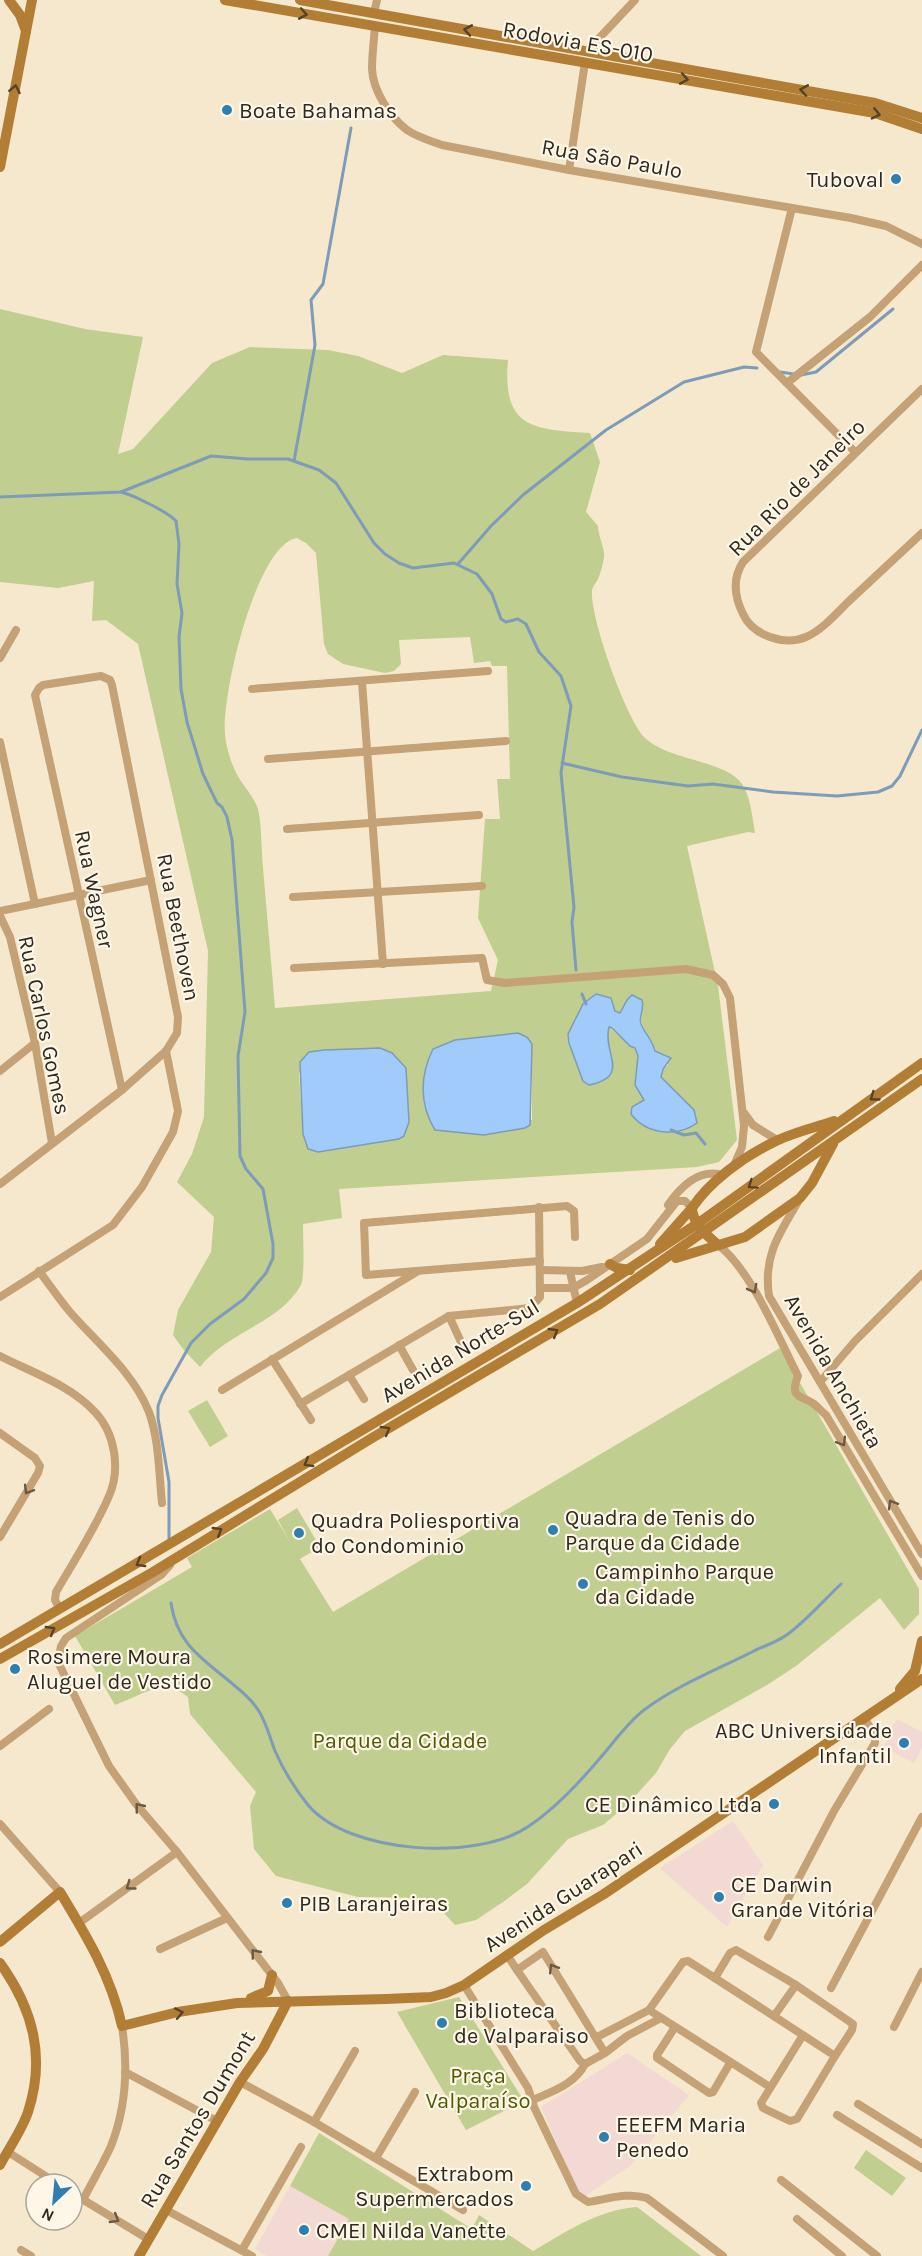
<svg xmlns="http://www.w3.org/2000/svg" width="922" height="2256" viewBox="0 0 922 2256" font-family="Karla,sans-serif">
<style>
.education{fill:#f3d9d4}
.green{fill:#c0ce90;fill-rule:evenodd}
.water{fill:#a0cbfa;stroke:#7e9bb9;stroke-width:1.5}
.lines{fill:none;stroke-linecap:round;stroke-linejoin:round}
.stream{stroke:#7e9bb9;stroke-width:3}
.street{stroke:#c5a176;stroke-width:8}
.secondary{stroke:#b27d35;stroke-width:10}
.oneway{stroke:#564326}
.oneway2{stroke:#6b5a42}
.poi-dot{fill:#2e7fb0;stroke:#fef6e6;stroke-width:2}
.labels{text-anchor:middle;stroke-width:4.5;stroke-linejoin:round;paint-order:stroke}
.street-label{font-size:22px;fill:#2f2a20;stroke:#fef6e6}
.poi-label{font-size:22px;fill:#2f2a20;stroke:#fef6e6;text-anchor:start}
.park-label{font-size:22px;fill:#4e5b00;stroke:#fef6e6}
</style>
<rect width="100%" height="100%" fill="#f5e8cd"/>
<g class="education">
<polygon points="897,1719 922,1732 922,1748 914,1763 884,1747 891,1733 889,1732"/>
<polygon points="733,1821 763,1865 727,1927 660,1868"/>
<polygon points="627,2053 689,2095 630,2166 585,2196 577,2190 541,2107"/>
<polygon points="290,2186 349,2219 328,2256 267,2256 255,2249"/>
</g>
<g class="green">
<path d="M 0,309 L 85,329 L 143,337 L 118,454 L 133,449 L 212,363 L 250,347 L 328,350 L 358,356 L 402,373 L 443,355 L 508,360 C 502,428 532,430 590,433 L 600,462 L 586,512 L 598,526 C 598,536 605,548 604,557 C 603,564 601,572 598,579 C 596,583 592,587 592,591 C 590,618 626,718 644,737 C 668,761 726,760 742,784 C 751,797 752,817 755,833 L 748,832 L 687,846 L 718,986 L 737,1140 L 719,1162 L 697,1167 L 339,1189 L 342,1218 L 303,1224 C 303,1235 305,1277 301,1285 C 279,1324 226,1332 200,1367 L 183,1349 L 173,1335 L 178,1310 L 211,1252 L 214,1217 L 177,1182 L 192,1154 L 204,1117 L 208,951 L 138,644 L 106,620 L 92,621 L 94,581 L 58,588 L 0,582 ZM 297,538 L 306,543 L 316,553 L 324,644 L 328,654 L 343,664 L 385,673 L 394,671 L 401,664 L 399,640 L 470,637 L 474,663 L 490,661 L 492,666 L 507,666 L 510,779 L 497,779 L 500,819 L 485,819 L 478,918 L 498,960 L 491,991 L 275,1008 C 271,961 267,914 263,868 C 261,849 262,827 258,809 C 254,797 245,788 239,778 C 232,767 226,747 225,734 C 221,697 256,544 297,538 ZM 627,1000 L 642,1013 C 637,1024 652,1038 655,1051 L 668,1056 L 668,1065 L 663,1069 L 661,1077 L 694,1110 L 686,1129 L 658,1131 L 635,1077 C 640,1067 639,1058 635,1048 L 630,1046 L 609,1027 C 606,1038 609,1048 613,1059 L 572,1026 L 577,1020 L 615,1011 L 621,1013 ZM 518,1033 L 532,1044 L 532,1120 L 432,1125 L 424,1104 L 433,1049 L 455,1040 ZM 380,1048 L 392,1053 L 406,1068 L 409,1122 L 404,1136 L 399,1139 L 308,1149 L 303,1134 L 299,1074 L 309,1052 L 324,1050 Z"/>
<polygon points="780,1348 919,1589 919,1614 904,1630 880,1598 796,1666 767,1685 685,1731 670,1749 656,1773 628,1804 603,1825 568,1839 527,1884 503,1902 476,1920 455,1925 444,1913 416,1898 358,1897 276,1876 254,1849 250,1806 256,1792 190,1714 188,1697 167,1683 115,1705 75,1636 192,1567 187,1558 270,1509 290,1542 278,1520 297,1508 320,1547 300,1559 333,1612"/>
<polygon points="207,1400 228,1436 210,1447 188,1411"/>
<polygon points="459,1997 524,2101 466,2130 397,2012"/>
<path d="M 319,2133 L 472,2229 L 479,2215 L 533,2251 C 566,2232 597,2210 637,2207 L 701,2256 L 328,2256 L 349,2219 L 290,2186 Z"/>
<polygon points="866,2150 906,2178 892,2196 854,2168"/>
</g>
<g class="water">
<path d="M 596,994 L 611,998 L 615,1011 L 620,1013 L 627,1000 L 632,995 L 642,1000 C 645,1009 638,1017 641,1024 C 645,1034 652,1039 655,1051 L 671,1058 L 663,1069 L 661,1077 L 694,1110 L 697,1123 C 676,1138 646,1134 631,1114 L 632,1107 L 644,1100 L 635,1085 L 638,1056 L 635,1048 L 630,1046 L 612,1028 L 609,1027 C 602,1053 632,1076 589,1085 L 583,1081 L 569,1043 L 568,1034 L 583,1004 Z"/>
<path d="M 518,1033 L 527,1037 L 532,1044 L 530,1125 L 525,1128 L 484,1135 L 435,1130 C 419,1104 420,1075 433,1049 L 455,1040 Z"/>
<polygon points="380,1048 392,1053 406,1068 409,1122 404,1136 399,1139 318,1152 308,1149 303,1134 300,1062 309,1052 324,1050"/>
</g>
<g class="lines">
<g class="stream">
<polyline points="780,372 801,375 816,372 893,309"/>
<polyline points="294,461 315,345 311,300 323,284 351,128"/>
<path d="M 121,492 C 133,495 168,512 176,521 L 179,544 L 177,584 L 182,613 L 179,637 L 181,689 L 187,722 L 203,774 L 217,803 L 222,807 L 227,817 L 232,840 L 245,1012 L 238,1056 L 240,1156 L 246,1169 L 263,1189 L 273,1244 L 273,1258 L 266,1273 L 244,1299 L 210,1324 L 191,1343 L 162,1395 L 158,1406 L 158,1418 L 169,1482 L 169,1541"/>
<polyline points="0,497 121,492 211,456 248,459 288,459 319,470 336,483 374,543 385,554 399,563 413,568 454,563 477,574 492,594 501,619 506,622 518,619 526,624 539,652 561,676 571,706 561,773 574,907 572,922 576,970"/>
<polyline points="458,564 491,526 523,495 606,430 684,382 744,367 757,368"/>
<polyline points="562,763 622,777 688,786 713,784 773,792 837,796 878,792 892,786 900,776 922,730"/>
<polyline points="582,994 586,1004"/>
<polyline points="671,1130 684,1135 696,1133 705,1144"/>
<path d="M 171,1603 C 177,1646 205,1660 235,1686 C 245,1694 254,1702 260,1713 C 267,1725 270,1738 275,1751 C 283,1769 295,1789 308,1805 C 349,1854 478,1862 529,1826 C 556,1808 580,1782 601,1757 C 615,1741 627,1723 644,1710 C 676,1686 716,1670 752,1652 C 763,1646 778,1642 788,1634 C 807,1620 824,1600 841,1584"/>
</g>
<g class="street">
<polyline points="374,13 377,0"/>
<path d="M 375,26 C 374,40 372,55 372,69 C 373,91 390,117 407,130 C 417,137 431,141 442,145 L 569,170 L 851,218 L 886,226 L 922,244"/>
<polyline points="587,51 635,0"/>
<polyline points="569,170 585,62"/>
<polyline points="792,208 756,352 855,452"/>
<polyline points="787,383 870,317 922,265"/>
<path d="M 922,389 L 743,562 C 732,579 734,596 743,614 C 753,636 785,646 806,637 C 822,630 836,614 848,602 C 873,579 897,556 922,533"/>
<polyline points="0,658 16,630"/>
<polyline points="362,682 383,964"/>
<polyline points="252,689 488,671"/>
<polyline points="0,742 35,904"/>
<polyline points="268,759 506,741"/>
<polyline points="287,829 479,815"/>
<polyline points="293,897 482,886"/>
<polyline points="0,911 151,880"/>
<polyline points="0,916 10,937 35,1043 52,1143"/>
<polyline points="294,968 482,958 487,980 505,983 686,969 713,975 723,984 730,998 744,1126 742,1147 735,1163"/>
<polyline points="0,1071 35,1043"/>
<polyline points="744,1113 753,1125 777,1140"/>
<polyline points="0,1184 122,1090 166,1051 177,1033 178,1017 112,685 110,680 101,676 43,685 39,688 35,695 122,1090"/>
<path d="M 798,1202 C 779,1234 763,1256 769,1296 L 922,1554"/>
<path d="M 668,1205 C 681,1186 699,1168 723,1175"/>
<path d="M 717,1244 C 751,1269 778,1337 798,1376 C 789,1399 801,1395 814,1404 C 818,1407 822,1412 826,1415 L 922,1576"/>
<polyline points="540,1261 366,1275 364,1223 567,1206 574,1211 575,1237"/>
<polyline points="541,1270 582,1271 602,1267"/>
<path d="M 39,1271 C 49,1284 59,1299 70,1312 C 97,1343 133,1372 149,1412 C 159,1439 159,1474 162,1503"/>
<polyline points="570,1272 577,1303"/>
<polyline points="541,1288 573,1288 587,1280 647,1239 677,1201 685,1201 692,1208"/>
<polyline points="0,1297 113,1225 142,1187 173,1132 178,1111 166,1051"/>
<polyline points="449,1316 461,1342"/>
<polyline points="399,1345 413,1370"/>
<path d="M 0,1356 C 31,1372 70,1385 94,1411 C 115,1432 121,1469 109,1496 C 95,1529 74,1561 56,1592 L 55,1600 L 60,1609"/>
<polyline points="272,1359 311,1420"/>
<polyline points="349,1375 364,1399"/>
<polyline points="820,1382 855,1341 922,1274"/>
<polyline points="222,1390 418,1271"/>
<polyline points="300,1404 449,1316 530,1308 540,1297 539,1207"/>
<polyline points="0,1433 35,1458 40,1466 38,1473 0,1537"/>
<polyline points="170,1565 161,1575 66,1638 61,1646 58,1662 109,1766 136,1804 177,1852 278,1983 288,2001"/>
<polyline points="0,1746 49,1709"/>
<polyline points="0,1824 60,1892"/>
<polyline points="79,1923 177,1852"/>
<polyline points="768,1937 834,1811 875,1743 875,1736 864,1717"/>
<polyline points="160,1949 227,1918"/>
<polyline points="507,1955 517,1970"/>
<polyline points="715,1978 730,1953 736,1950 796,1985 853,2024 852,2030 835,2056"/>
<path d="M 464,1985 L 528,2088 L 534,2107 L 576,2194 L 588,2202 C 608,2199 627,2192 647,2198 L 723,2256"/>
<polyline points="831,1988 922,1817"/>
<path d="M 649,2010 L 683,1962 L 688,1961 C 737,1992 786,2024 835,2056 L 797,2119 L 790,2121 L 763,2108 L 761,2103 L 803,2035"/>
<polyline points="774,2016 796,1985"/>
<polyline points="675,2027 657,2055 657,2058 709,2093 713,2092 730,2063"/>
<polyline points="894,2027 922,1972"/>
<polyline points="597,2037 649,2010 770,2087"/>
<polyline points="605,2053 543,1952 517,1970 580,2061 585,2064 605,2053 627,2036 661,2018"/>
<polyline points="125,2072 217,2121"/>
<polyline points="240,2082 314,2122 463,2210"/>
<path d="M 533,2100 C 553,2091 575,2084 585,2064"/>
<polyline points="858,2104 922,2144"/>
<polyline points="837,2115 922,2168"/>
<polyline points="314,2122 355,2051"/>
<polyline points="8,2152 58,2184"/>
<polyline points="376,2158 415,2092"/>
<polyline points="781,2180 877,2256"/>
<polyline points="72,2193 148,2239"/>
<path d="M 83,2200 C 92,2182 103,2164 111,2146 C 126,2108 128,2065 122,2026"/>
<polyline points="166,2210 252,2256"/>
<polyline points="797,2219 842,2256"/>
<polyline points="21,2250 31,2256"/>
<polyline points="242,2250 301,2147"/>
</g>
<g class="secondary">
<polyline points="9,0 20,15 26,31"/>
<polyline points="225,0 875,113 922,129"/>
<polyline points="300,0 875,103 922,118"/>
<polyline points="0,167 32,0"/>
<polyline points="660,1244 692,1208"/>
<path d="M 717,1244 C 705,1234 693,1224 692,1208 C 710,1181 742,1158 772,1143 C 791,1133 814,1128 834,1121"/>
<polyline points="676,1258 745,1237 800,1198 812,1183 833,1144"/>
<polyline points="610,1264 617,1268 630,1270"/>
<polyline points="0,1644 577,1303 697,1224 922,1063"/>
<polyline points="0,1659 153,1572 372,1438 600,1304 922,1079"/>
<polyline points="900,1689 915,1671 922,1641"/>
<path d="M 0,1942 L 60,1892 C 86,1935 111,1976 122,2026 L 178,2012 L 237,2003 L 386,1999 L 431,1997 L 446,1993 L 464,1985 L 544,1930 L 604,1894 L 922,1679"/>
<path d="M 0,1963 C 33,2009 46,2057 28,2112 C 22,2130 9,2148 0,2165"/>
<polyline points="251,1998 268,1991 272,1975"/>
<polyline points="139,2256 240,2082 263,2049 288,2001"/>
</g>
</g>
<defs><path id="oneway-chevron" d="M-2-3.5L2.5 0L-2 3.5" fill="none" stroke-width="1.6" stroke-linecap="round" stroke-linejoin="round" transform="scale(1.5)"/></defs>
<g class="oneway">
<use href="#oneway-chevron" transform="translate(303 14) rotate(10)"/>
<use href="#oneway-chevron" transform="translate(468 30) rotate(-170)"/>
<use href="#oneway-chevron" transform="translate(684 79) rotate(10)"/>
<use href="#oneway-chevron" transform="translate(15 89) rotate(-79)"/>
<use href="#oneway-chevron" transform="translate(804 90) rotate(-170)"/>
<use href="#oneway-chevron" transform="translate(876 114) rotate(13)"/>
<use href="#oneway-chevron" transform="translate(874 1097) rotate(144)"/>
<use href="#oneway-chevron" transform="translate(752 1185) rotate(145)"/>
<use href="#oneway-chevron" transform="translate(554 1332) rotate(-31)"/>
<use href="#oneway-chevron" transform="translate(386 1430) rotate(-30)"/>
<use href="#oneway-chevron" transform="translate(308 1463) rotate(149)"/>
<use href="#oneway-chevron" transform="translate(218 1531) rotate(-31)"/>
<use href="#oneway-chevron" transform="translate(140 1563) rotate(150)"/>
<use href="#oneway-chevron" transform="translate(51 1630) rotate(-30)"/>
<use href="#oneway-chevron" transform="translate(179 2013) rotate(-11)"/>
</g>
<g class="oneway2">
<use href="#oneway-chevron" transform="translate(753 1289) rotate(62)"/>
<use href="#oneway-chevron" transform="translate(842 1442) rotate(58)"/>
<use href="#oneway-chevron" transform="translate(28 1490) rotate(121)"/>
<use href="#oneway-chevron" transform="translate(892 1504) rotate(-121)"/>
<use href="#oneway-chevron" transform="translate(139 1807) rotate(-129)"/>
<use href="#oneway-chevron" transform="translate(130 1886) rotate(144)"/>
<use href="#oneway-chevron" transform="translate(255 1953) rotate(-129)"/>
<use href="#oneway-chevron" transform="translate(553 1968) rotate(-122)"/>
<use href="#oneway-chevron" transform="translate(115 2219) rotate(31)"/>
</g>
<g class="poi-dot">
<circle cx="227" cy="110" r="6"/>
<circle cx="896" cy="179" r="6"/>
<circle cx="553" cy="1530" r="6"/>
<circle cx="299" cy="1533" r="6"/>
<circle cx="583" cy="1584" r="6"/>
<circle cx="15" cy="1669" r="6"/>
<circle cx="904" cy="1743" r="6"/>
<circle cx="774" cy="1804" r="6"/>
<circle cx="719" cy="1897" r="6"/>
<circle cx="287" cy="1903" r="6"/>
<circle cx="442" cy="2023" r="6"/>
<circle cx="604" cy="2137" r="6"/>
<circle cx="526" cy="2186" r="6"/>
<circle cx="304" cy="2230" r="6"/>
</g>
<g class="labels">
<g class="street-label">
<text transform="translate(578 41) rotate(10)" y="8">Rodovia ES-010</text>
<text transform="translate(612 158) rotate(10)" y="8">Rua São Paulo</text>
<text transform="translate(796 487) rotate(-45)" y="8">Rua Rio de Janeiro</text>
<text transform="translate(95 889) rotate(78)" y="8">Rua Wagner</text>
<text transform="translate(179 927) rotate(79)" y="8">Rua Beethoven</text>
<text transform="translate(45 1025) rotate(78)" y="8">Rua Carlos Gomes</text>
<text transform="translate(460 1350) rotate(-31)" y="8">Avenida Norte-Sul</text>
<text transform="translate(834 1371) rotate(60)" y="8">Avenida Anchieta</text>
<text transform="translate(563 1896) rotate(-33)" y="8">Avenida Guarapari</text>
<text transform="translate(197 2119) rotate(-59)" y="8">Rua Santos Dumont</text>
</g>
<g class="poi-label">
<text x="239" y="118">Boate Bahamas</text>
<text x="884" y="187" text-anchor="end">Tuboval</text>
<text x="565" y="1525">Quadra de Tenis do<tspan x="565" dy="25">Parque da Cidade</tspan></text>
<text x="311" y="1528">Quadra Poliesportiva<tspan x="311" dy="25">do Condominio</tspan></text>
<text x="595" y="1579">Campinho Parque<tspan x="595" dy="25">da Cidade</tspan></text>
<text x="27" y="1664">Rosimere Moura<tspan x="27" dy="25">Aluguel de Vestido</tspan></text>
<text x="892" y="1738" text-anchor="end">ABC Universidade<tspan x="892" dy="25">Infantil</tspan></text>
<text x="762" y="1812" text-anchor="end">CE Dinâmico Ltda</text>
<text x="731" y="1892">CE Darwin<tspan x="731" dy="25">Grande Vitória</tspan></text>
<text x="299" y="1911">PIB Laranjeiras</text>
<text x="454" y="2018">Biblioteca<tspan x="454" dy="25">de Valparaiso</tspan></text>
<text x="616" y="2132">EEEFM Maria<tspan x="616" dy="25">Penedo</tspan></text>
<text x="514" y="2181" text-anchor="end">Extrabom<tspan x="514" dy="25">Supermercados</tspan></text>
<text x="316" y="2238">CMEI Nilda Vanette</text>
</g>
<g class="park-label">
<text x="400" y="1748">Parque da Cidade</text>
<text x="478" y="2083">Praça<tspan x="478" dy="25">Valparaíso</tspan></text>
</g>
</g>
<g transform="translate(54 2202) rotate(206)"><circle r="28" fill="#fef6e6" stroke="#aba497" stroke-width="1.5"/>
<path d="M0-4.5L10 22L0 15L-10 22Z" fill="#2e7fb0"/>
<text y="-9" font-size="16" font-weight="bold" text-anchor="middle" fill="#2f2a20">N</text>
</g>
</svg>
